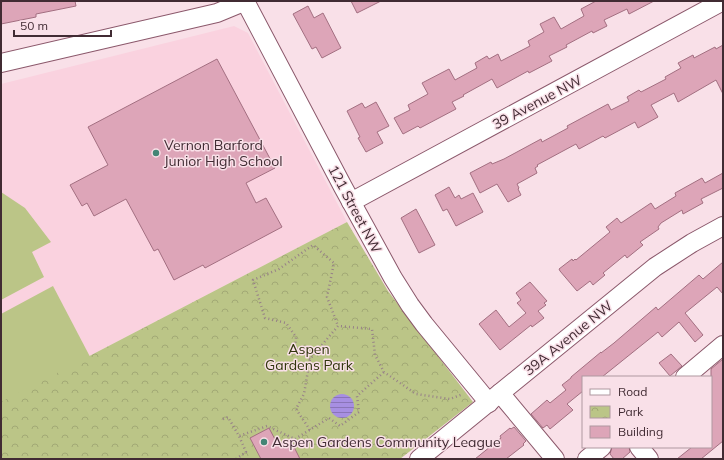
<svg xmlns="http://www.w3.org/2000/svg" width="724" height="460" viewBox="0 0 724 460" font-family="Mulish,sans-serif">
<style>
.built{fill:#fad2df}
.grass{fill:#bbc587}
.park{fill:url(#park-crowns)}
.water{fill:url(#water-rules)}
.building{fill:#dda5b8;stroke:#a36f81}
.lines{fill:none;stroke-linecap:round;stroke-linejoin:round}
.minor-casing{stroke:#8b586b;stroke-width:20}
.path{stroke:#978088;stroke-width:2.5;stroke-dasharray:1 3;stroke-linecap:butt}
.minor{stroke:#fff;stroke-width:18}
.poi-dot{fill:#438575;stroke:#f9e0e8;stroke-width:1.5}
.labels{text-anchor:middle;stroke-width:3;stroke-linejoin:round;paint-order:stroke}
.street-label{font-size:14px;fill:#412b33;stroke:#f9e0e8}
.poi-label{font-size:14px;fill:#412b33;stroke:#f9e0e8;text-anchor:start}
.park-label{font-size:14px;fill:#30350c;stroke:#f9e0e8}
</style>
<defs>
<pattern id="park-crowns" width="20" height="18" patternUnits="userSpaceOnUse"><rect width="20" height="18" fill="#bbc587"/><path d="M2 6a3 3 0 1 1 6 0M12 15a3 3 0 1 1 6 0" fill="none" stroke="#a2a975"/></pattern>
<pattern id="water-rules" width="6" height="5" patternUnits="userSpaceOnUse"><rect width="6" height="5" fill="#a78fe2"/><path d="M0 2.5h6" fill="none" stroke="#8a75b8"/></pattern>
</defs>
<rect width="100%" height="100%" fill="#f9e0e8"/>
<polygon class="built" points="234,26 248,33 347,222 1,402 1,84"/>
<g class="grass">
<polygon points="1,192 25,208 51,242 32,252 44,277 1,300"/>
<polygon points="53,286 98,372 1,444 1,314"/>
</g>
<polygon class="park" points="347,222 388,291 473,402 400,459 1,459 1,402"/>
<circle class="water" cx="342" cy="406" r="12"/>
<g class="building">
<polygon points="5,1 75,1 76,6 36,14 36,17 1,24 1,2"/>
<polygon points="351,1 381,1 357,13"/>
<polygon points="596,1 654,1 629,14 627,9 604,20 607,26 593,33 592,31 566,45 567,47 549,56 552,61 529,73 528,71 497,88 492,79 463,95 464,96 452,102 456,109 420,128 418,126 403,134 394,118 410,110 408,105 428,94 422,83 449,69 455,80 477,68 475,63 487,56 489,59 498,54 501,61 530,46 528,41 544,32 540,24 554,17 561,29 584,16 581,9"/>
<polygon points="308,6 314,18 323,13 341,48 322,58 316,47 312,49 293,14"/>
<polygon points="723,45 723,94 716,80 678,102 674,93 651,105 658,117 638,128 635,122 605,138 603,136 579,149 576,144 537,165 538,166 535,168 537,173 517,184 519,188 518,189 521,195 508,202 497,184 480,193 470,173 491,162 492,164 504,159 541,139 542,142 568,128 567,126 608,104 611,110 629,101 627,97 639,90 641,92 666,79 665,77 681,68 678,63 693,55 694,58 715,47 716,49"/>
<polygon points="217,59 275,168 246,183 256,203 266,198 282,227 205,268 203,265 174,280 158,249 154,251 126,199 94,216 87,203 82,206 70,185 108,165 88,127"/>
<polygon points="376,102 389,126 377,132 383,143 366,152 358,138 360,137 347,111 362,103 365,108"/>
<polygon points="723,173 723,188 701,199 703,203 683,214 682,210 661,223 658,227 659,229 640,242 643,245 627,258 625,255 603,273 605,275 593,285 590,281 577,291 560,271 559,269 572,259 573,261 575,259 576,260 610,232 606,227 617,218 621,223 651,203 655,209 676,196 675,193 702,178 705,183"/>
<polygon points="449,187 455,198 459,195 461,199 473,193 483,212 456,226 447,209 443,211 435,195"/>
<polygon points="416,209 435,245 419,253 401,218"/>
<polygon points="723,262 723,294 717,287 685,313 703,335 695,342 679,322 662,337 658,332 602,377 583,377 583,391 567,404 573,410 550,429 547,425 543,428 531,414 547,400 550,403 566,390 562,385 571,378 571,377 601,352 601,353 614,343 656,307 658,310 699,275 703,279"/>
<polygon points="530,282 547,301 544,303 546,305 538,311 544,318 532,327 531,325 500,350 479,324 496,310 509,327 526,313 517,303 521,300 516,293"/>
<polygon points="671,354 682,366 670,376 659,363"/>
<polygon points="723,359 723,441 701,459 677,459 692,447 711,447 711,369"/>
<polygon points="514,427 526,441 523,444 524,445 506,459 475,459 501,438 500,436 510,428 511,429"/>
<polygon points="269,428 278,445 290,439 300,459 261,459 250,438"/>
<polygon points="612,447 629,447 630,452 622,459 614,459 610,454"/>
</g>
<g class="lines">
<defs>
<g id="minor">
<polyline points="245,1 343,187 393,278 410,305 424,324 489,403"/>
<polyline points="1,63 217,13 246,1"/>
<polyline points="351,202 723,1"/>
<polyline points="685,377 723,345"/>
<polyline points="500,393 555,459"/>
<polyline points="639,447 649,459"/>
<polyline points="419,459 655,267 692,243 723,226"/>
<polyline points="587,459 602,447"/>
</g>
</defs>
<use href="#minor" class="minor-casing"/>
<g class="path">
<polyline points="310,359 295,348 296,337 286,323 265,318 253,280 279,269 313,245 334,263 327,297 338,326"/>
<polyline points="223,419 228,417 239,436 267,426 295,439 329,418 340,426 359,412 357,396 384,372"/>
<polyline points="310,430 296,409 304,394 310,359 338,326 372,329 375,355 384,372 416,394 450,399 463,394"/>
<polyline points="236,459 246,452 239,436"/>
</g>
<use href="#minor" class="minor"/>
</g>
<g class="poi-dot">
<circle cx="156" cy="153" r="4"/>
<circle cx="264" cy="442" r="4"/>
</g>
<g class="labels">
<g class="street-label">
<text transform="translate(537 102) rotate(-28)" y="5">39 Avenue NW</text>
<text transform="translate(355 209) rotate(62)" y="5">121 Street NW</text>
<text transform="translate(568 338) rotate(-39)" y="5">39A Avenue NW</text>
</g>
<g class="poi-label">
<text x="164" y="150">Vernon Barford<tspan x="164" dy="16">Junior High School</tspan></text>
<text x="272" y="447">Aspen Gardens Community League</text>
</g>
<g class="park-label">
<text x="309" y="354">Aspen<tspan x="309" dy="16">Gardens Park</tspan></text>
</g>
</g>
<rect width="724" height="460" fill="none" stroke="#412b33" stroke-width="4"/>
<rect x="582" y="376" width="130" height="72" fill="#f9e0e8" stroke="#af98a0"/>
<rect x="590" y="389" width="20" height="6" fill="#ffffff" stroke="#af98a0"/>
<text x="618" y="396" font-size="12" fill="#412b33">Road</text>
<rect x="590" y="406" width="20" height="12" fill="url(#park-crowns)" stroke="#af98a0"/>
<text x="618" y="416" font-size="12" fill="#412b33">Park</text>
<rect x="590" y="426" width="20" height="12" fill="#dda5b8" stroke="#af98a0"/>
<text x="618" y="436" font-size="12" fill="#412b33">Building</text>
<path d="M14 30v6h97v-6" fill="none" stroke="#412b33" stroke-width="2"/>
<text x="20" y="30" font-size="12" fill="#412b33" stroke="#f9e0e8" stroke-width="3" paint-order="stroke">50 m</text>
</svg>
